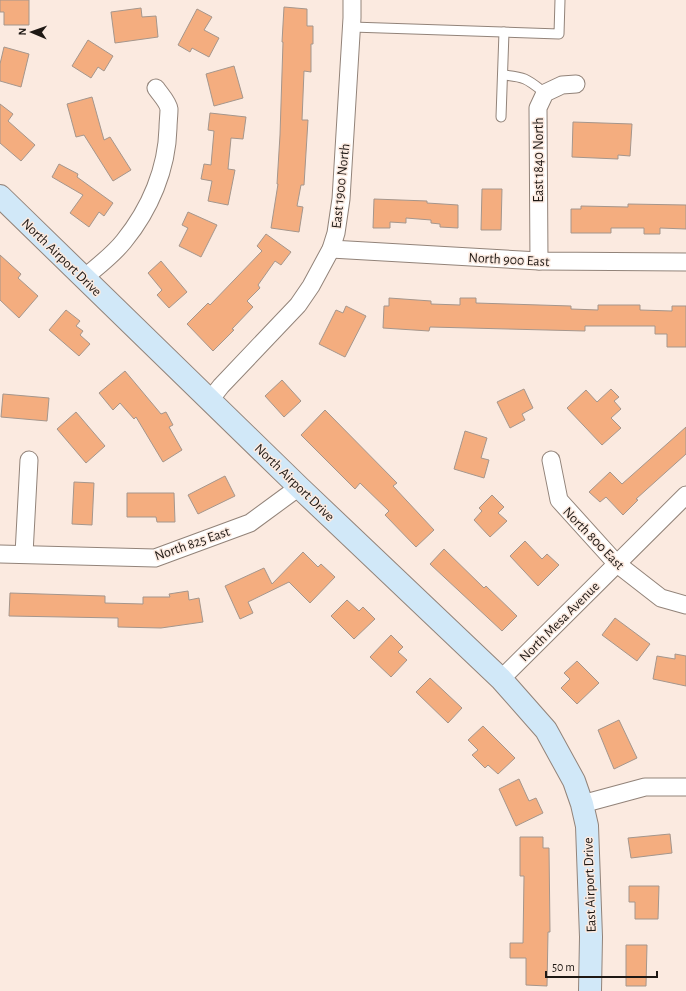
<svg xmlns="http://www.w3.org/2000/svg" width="686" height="991" viewBox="0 0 686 991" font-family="'Alegreya Sans',sans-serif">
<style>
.building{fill:#f4ad7f;stroke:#a5968c}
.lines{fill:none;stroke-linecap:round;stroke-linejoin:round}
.lane-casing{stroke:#928379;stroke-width:11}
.street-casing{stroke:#928379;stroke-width:19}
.secondary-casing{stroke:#928379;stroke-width:24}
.lane{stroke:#fff;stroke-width:9}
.street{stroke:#fff;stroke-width:17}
.secondary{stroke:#d1e8f8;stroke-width:22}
.labels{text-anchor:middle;stroke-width:3;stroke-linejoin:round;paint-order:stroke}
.street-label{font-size:14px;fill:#1e1814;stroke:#fbeae0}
</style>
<rect width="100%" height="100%" fill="#fbeae0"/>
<g class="building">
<polygon points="0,0 29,0 29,25 4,25 4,12 0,12"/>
<polygon points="284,7 307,9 307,26 313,26 313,44 311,44 311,72 304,71 302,120 308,120 304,185 301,185 297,206 303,207 299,232 271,228 278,184 277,184 280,135 283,42 282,42"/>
<polygon points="141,8 142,17 156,16 158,37 115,43 111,12"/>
<polygon points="197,9 212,17 204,30 219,38 209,57 192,48 190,52 178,45"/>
<polygon points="88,40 113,56 104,71 98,67 91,78 72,66"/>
<polygon points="4,47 29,54 21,87 0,81 0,64"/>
<polygon points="234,66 243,98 214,106 206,74"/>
<polygon points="92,97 104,140 110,137 131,170 113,181 84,135 76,137 67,104"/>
<polygon points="0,104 13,114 8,121 35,145 21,161 0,143"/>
<polygon points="210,113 246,117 243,139 231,138 228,169 235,170 228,205 208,201 212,181 201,179 204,164 211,165 214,131 208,130"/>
<polygon points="573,122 632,124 630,156 618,155 618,159 572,157"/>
<polygon points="59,164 78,174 77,177 113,203 104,216 99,212 89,227 70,213 83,195 52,177"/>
<polygon points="482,189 502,189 501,230 481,230"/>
<polygon points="374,199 427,201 427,203 458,205 458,228 440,227 440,224 431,223 431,220 406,218 406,223 390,222 390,228 373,228"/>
<polygon points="628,204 686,205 686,229 660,228 660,234 644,234 644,228 611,228 611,233 571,233 571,209 581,209 581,206 628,207"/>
<polygon points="188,212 217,225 201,257 179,246 188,228 182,225"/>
<polygon points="266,234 291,252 281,265 275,261 258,285 260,288 247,301 253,307 232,329 234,330 213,351 187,324 208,303 210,305 262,251 257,246"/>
<polygon points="0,255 21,274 18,278 38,296 19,318 0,300"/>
<polygon points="161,261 187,292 169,308 157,295 162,290 148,273"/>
<polygon points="389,298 431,301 431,304 460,305 460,298 476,298 476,303 571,306 571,309 598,310 598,305 640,305 640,310 672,311 672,306 686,306 686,347 667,347 667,334 655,334 655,326 585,326 585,331 430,327 429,331 383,328 384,306 389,306"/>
<polygon points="346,306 366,316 345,357 319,344 336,310 343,313"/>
<polygon points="66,310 80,321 76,326 83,331 80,335 90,344 79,356 49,330"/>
<polygon points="125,371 161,414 166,412 173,425 169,427 182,450 163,462 136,417 134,419 120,403 113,410 99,393"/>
<polygon points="282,380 301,401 284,417 265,396"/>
<polygon points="524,389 533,408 522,414 525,420 510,428 497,402"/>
<polygon points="611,389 619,397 614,401 621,409 611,418 621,428 602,445 567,408 586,390 597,402"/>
<polygon points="3,394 49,398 47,421 1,417"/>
<polygon points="325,410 397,483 393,486 434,530 416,547 385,515 389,511 360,483 355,489 301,435"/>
<polygon points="76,412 105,446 86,463 57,429"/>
<polygon points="686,427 686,454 636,499 638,500 623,515 606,497 600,502 589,492 610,472 622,484"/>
<polygon points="465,431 487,438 481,458 489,460 484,478 454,469"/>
<polygon points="225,476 235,496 198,514 188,495"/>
<polygon points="74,482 94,483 92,525 72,524"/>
<polygon points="127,493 174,493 175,522 157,522 156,517 127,517"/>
<polygon points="492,495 504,507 498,513 507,521 490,537 474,520 482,511 479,508"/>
<polygon points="525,541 542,559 547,554 559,565 538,586 510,556"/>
<polygon points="444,549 484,588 486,586 517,616 502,631 430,564"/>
<polygon points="303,552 318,567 321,564 335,577 310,603 289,582 248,602 253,613 240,619 225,586 264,568 272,584"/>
<polygon points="188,591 189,600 199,598 203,622 161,628 118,627 118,618 9,616 10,593 105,596 105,603 143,604 143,597 170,597 169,594"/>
<polygon points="347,600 359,611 363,607 375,619 354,639 331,616"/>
<polygon points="615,618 650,644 637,661 602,635"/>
<polygon points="391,635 403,647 398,652 407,660 391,677 370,657"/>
<polygon points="675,654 686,656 686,686 653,679 657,656 675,659"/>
<polygon points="577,661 599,683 577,704 561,688 570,679 564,673"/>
<polygon points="430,678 462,708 448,723 416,692"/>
<polygon points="619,720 637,758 614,769 598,730"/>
<polygon points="483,726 515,758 498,774 488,765 485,768 472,755 478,750 468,740"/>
<polygon points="519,779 529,801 536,798 543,813 516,826 499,789"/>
<polygon points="670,834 672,853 631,858 628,838"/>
<polygon points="520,837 543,837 543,848 549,848 550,932 548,932 547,986 526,985 526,958 510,958 510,943 523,943 524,876 520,876"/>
<polygon points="629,886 659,886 658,919 635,919 635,902 629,902"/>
<polygon points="626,945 647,945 646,986 626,986"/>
</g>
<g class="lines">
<defs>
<g id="lane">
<polyline points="352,27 559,34 560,0"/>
<path d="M 503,75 C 526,77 527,79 545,93"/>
<polyline points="501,117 504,32"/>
</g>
<g id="street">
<polyline points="331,249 539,261 686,262"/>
<polyline points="539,261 538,108 545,93 562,85 576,84"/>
<path d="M 84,278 C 98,266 113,255 124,241 C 150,209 167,169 168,128 C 168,122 169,115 169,109 C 168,102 160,94 156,88"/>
<polyline points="210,400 221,386 298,305 311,286 331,249 336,233 341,199 352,18 352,0"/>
<polyline points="551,460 559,500 616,563 661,598 686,605"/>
<polyline points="0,554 155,558 250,523 299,487"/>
<polyline points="24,554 29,460"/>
<polyline points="501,679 686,495"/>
<polyline points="582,804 645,787 686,787"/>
</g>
<polyline id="secondary" points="0,196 299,487 501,679 546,730 574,781 582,804 587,826 591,937 590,991"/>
</defs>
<use href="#lane" class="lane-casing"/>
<use href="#street" class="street-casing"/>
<use href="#secondary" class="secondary-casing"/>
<use href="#lane" class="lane"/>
<use href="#street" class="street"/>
<use href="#secondary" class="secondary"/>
</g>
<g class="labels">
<g class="street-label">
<text transform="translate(538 160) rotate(-90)" y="5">East 1840 North</text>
<text transform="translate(340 186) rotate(-84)" y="5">East 1900 North</text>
<text transform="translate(62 257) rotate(44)" y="5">North Airport Drive</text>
<text transform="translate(509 259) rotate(3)" y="5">North 900 East</text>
<text transform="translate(295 482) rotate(44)" y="5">North Airport Drive</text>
<text transform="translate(594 538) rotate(46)" y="5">North 800 East</text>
<text transform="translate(192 543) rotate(-19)" y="5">North 825 East</text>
<text transform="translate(559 621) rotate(-45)" y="5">North Mesa Avenue</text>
<text transform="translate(589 885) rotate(-92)" y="5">East Airport Drive</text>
</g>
</g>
<g transform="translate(32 32) rotate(272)" stroke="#fbeae0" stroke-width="3" paint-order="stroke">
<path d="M0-3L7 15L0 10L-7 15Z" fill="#1e1814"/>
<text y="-6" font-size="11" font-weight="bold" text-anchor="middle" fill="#1e1814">N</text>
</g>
<path d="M546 971v6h111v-6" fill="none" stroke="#1e1814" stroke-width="2"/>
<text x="552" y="971" font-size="12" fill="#1e1814" stroke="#fbeae0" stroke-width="3" paint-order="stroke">50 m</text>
</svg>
